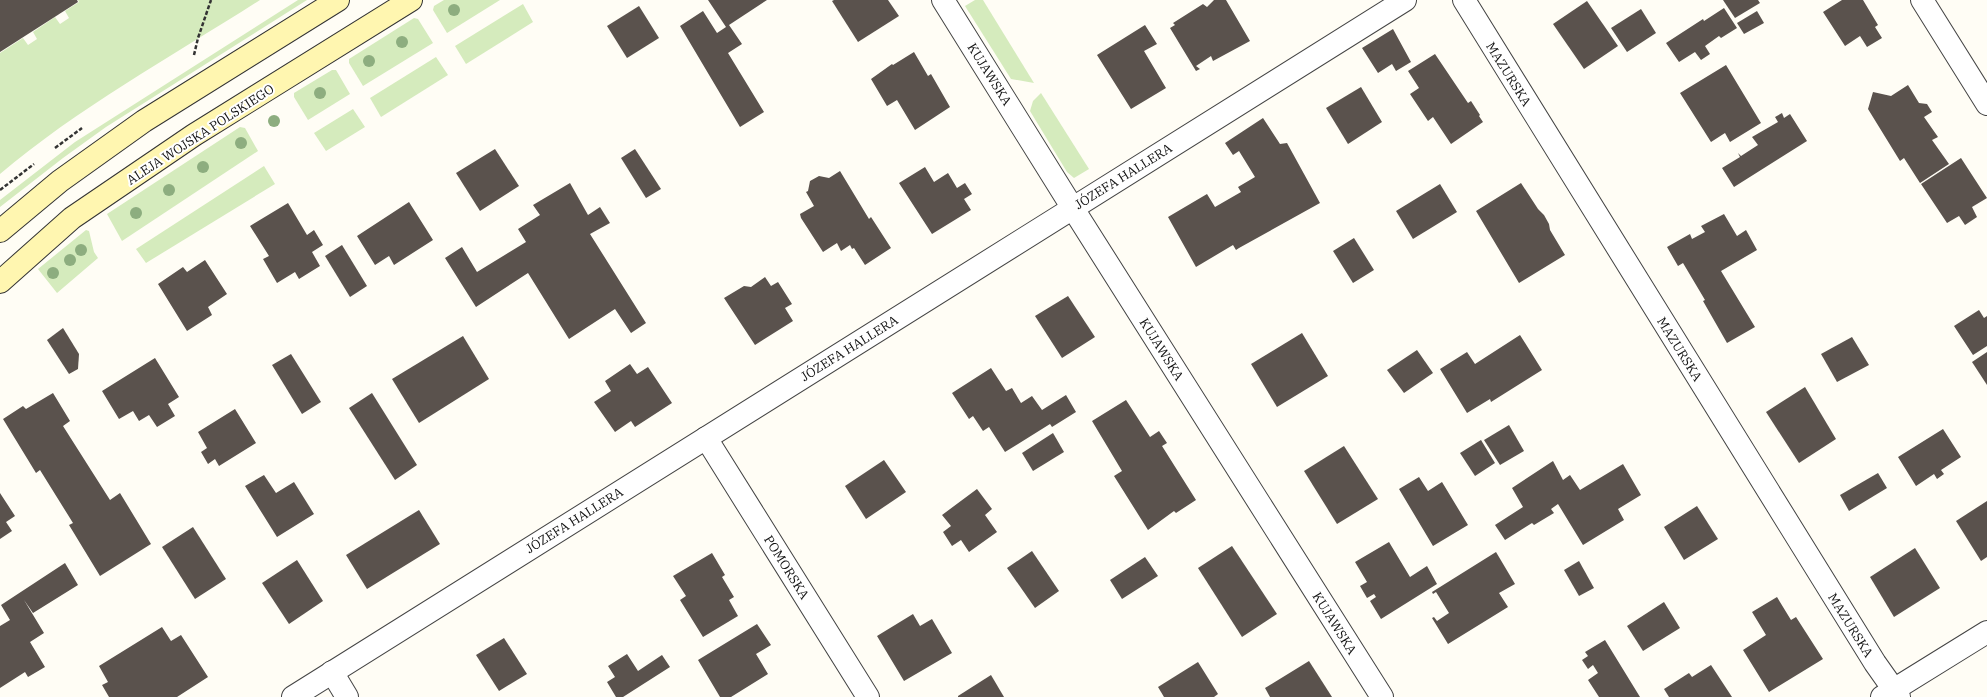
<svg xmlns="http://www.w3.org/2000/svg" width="1987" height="697" viewBox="0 0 1987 697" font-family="'IBM Plex Serif',serif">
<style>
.green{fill:#d5ebbd}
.building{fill:#5a524d}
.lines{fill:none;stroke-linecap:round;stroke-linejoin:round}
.street-casing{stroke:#444;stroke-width:24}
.secondary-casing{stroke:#333;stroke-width:24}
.path{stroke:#333;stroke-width:2.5;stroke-dasharray:4 2;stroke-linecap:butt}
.street{stroke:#fff;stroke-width:22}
.secondary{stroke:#fff6b0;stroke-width:22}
.tree{fill:#8dad7f}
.labels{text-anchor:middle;stroke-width:4;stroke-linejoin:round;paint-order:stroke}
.street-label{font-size:13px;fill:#111;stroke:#fff}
</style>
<rect width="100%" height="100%" fill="#fffdf5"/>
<g class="green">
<path d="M 78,0 L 260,0 C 174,55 78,108 0,174 L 0,53 L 23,38 L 28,45 L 37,39 L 33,32 L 55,17 L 60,24 L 69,18 L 65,11 L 79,2 Z"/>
<polygon points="298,0 307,0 106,127 63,158 0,207 0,200 75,142"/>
<polygon points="444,0 500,0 447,33 433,10 434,6"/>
<polygon points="975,0 983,0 1034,83 1011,79 965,6"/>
<polygon points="523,4 533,22 466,64 455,46"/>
<polygon points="414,18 418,19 433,43 363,86 349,63 349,59"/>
<polygon points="436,57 448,75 381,117 370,98"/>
<polygon points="332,70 336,70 350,94 308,120 294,97 294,93"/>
<polygon points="1041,93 1089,169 1074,178 1067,172 1030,111 1033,101"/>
<polygon points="353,109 365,127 326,151 314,133"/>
<polygon points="240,127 245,128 258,151 122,241 107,214"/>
<polygon points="264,166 275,184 146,263 136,249"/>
<polygon points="86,230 89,231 94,252 98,258 57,293 38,269"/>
</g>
<g class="building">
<polygon points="0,0 77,0 78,2 0,52"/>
<polygon points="708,0 767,0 729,25 742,44 728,53 764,112 740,127 680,26 703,11 717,33 726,27"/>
<polygon points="834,0 888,0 899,16 858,42 832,1"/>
<polygon points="1214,0 1226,0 1250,41 1213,61 1211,56 1196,66 1200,69 1196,71 1170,28 1175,25 1173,23 1203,4 1207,7"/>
<polygon points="1723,0 1758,0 1760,3 1735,18"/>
<polygon points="1842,0 1863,0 1878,25 1875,27 1882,38 1867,47 1860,36 1845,46 1823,12"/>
<polygon points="1587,1 1618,46 1584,69 1553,24"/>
<polygon points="639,6 659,38 627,58 607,26"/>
<polygon points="1724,8 1737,28 1721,38 1719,36 1705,46 1710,54 1701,60 1695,52 1679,62 1666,43 1703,19 1704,21"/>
<polygon points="1641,9 1656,33 1627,52 1611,28"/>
<polygon points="1757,11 1764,23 1744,34 1737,23"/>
<polygon points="1145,25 1157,44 1144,51 1166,88 1131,109 1097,55"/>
<polygon points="1393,29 1411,62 1396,71 1392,64 1378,73 1362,48"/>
<polygon points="914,52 928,76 931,74 950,107 915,130 897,100 887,106 871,79 892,64 893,65"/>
<polygon points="1435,54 1468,103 1471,101 1480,115 1479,116 1483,122 1451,144 1433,117 1428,121 1410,94 1419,88 1408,71"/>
<polygon points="1726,65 1761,123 1730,142 1725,133 1711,142 1680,93"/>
<polygon points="1908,85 1919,103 1927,104 1932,112 1924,117 1938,137 1932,140 1949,164 1920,183 1904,158 1900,161 1868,109 1873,92 1891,96"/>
<polygon points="1361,87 1382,122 1348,144 1326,108"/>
<polygon points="1782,113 1784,118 1790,114 1807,141 1734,187 1722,168 1740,157 1738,153 1741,156 1758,145 1752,137 1778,122 1775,117"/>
<polygon points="1263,118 1280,144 1287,143 1320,203 1239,248 1236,250 1233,245 1196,267 1168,217 1207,194 1215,207 1241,192 1238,187 1255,177 1239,151 1233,155 1225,143"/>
<polygon points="495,149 519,186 480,211 456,173"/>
<polygon points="635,149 661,189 646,198 621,158"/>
<polygon points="1961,158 1987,198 1972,207 1977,217 1965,225 1959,216 1947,223 1921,184"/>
<polygon points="925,167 934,182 948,173 957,188 965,183 972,194 964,199 971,210 932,234 899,183"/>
<polygon points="840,171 869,219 871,217 891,248 865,265 854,248 852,249 850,245 841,251 837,243 823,252 801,218 800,214 814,206 806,192 808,191 810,181 819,176 829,178"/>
<polygon points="570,183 588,215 600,207 610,223 590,234 646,323 631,333 615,309 569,339 528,273 476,307 445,258 462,247 477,272 526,242 518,229 540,215 533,205"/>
<polygon points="1521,183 1538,209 1544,215 1549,224 1550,230 1565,255 1519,283 1476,211"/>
<polygon points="1440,184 1457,212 1413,239 1396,211"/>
<polygon points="409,202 433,240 394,265 389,256 375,265 357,236"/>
<polygon points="288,203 307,235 314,230 323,245 312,252 320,266 299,279 295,272 277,283 263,259 269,256 250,226"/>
<polygon points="1724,214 1737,236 1746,230 1757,250 1721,271 1755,327 1727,343 1703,301 1705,300 1683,263 1678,266 1667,247 1690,234 1692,239 1705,232 1701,226"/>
<polygon points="1354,238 1374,270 1353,283 1333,251"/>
<polygon points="342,245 367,286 350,297 325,256"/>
<polygon points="205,260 227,294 208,307 212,315 187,331 158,284 183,267 187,272"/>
<polygon points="765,277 771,286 778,282 792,304 785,308 793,321 755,345 724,298 744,286 751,287"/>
<polygon points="1068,296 1095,337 1062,358 1035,316"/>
<polygon points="1979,310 1984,318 1987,316 1987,346 1973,355 1954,326"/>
<polygon points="63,328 79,354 78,369 69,374 47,340"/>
<polygon points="1302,333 1328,376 1277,407 1251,364"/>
<polygon points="1520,335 1542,370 1491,402 1490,399 1467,413 1440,369 1467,352 1475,364"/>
<polygon points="463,336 489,379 419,423 392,379"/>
<polygon points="1852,337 1869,365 1837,382 1821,354"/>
<polygon points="1417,350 1433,373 1404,393 1387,370"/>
<polygon points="1987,352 1987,385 1972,362"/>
<polygon points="291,354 321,402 302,414 272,365"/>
<polygon points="155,358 179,397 168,404 175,416 157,427 149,415 139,421 133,411 119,419 102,391"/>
<polygon points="630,364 637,374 648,367 672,403 635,427 631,421 615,432 594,402 611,391 605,381"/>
<polygon points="991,368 1006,391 1012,388 1021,403 1032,396 1042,410 1066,395 1076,412 1052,427 1050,424 1005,452 989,427 983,431 973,416 969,419 952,393"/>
<polygon points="1805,387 1836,439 1799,463 1766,412"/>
<polygon points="53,393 70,421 63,426 110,500 120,493 151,544 100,576 69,525 73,523 40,470 36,473 3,419 23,406 26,409"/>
<polygon points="372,393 417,465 395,480 349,408"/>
<polygon points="1126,400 1150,437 1159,431 1167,443 1162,446 1196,500 1176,513 1174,511 1148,530 1114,476 1122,471 1092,421"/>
<polygon points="235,409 256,443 219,466 215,459 208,464 201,452 207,448 198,432"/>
<polygon points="1509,425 1524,451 1500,465 1484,440"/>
<polygon points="1943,429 1961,457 1941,470 1944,474 1937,479 1934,474 1916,486 1898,457"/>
<polygon points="1053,433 1064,452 1033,471 1022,453"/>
<polygon points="1481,440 1495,463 1475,476 1460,453"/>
<polygon points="1344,446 1378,499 1337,524 1304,471"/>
<polygon points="884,460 906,492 866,519 845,486"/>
<polygon points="1553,461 1563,480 1570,475 1580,490 1623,464 1641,495 1618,509 1624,520 1583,545 1558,504 1551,509 1554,513 1534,525 1532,523 1505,540 1495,525 1523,507 1512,488"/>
<polygon points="1878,473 1887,488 1849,511 1840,495"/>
<polygon points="264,475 276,493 294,482 314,514 277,537 245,486"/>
<polygon points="1419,477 1428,491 1442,482 1468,525 1433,546 1399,489"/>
<polygon points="977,489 992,509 985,515 997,532 969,552 961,540 952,546 943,532 951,526 942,515"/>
<polygon points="0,493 15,516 6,522 12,531 0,539"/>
<polygon points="1987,501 1987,557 1981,561 1956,521"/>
<polygon points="1697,506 1718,539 1684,560 1664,527"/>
<polygon points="419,510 440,544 367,589 346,555"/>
<polygon points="193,527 226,579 195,599 162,547"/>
<polygon points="1389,542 1410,577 1427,566 1437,584 1381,619 1370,601 1376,597 1374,594 1367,598 1360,586 1367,582 1355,562"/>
<polygon points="1232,546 1277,614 1242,637 1198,568"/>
<polygon points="1915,548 1940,588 1894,617 1870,577"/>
<polygon points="1032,551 1059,591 1035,608 1007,568"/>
<polygon points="1496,552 1515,584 1499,593 1508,607 1448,644 1432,618 1434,617 1437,621 1449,613 1436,592 1433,594 1432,592"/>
<polygon points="712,553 725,575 722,577 734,597 729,600 738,616 703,637 680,600 686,596 673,576"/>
<polygon points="1145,557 1158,576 1122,599 1110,580"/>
<polygon points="297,560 323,601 289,624 262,583"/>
<polygon points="1579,561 1594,588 1579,596 1564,570"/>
<polygon points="65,563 78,585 33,613 24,600 44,633 30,642 45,667 28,677 25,672 0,688 0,626 10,620 1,605"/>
<polygon points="1777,597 1791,620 1796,617 1823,659 1769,692 1743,650 1766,635 1752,612"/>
<polygon points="1664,602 1680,628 1643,651 1627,626"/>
<polygon points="913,614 920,626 932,619 952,653 904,681 877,636"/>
<polygon points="757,624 771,645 756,654 768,674 731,697 720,697 698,660"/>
<polygon points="162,627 171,641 181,635 208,677 177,697 109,697 102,685 108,682 99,666"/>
<polygon points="504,638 527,674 499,691 476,655"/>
<polygon points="1605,640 1640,697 1599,697 1588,680 1598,673 1593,665 1588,669 1582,660 1588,656 1585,652"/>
<polygon points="627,654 638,671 662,655 670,667 623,697 616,697 607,682 615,677 608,666"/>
<polygon points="1309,661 1332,697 1270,697 1265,688"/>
<polygon points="1198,662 1218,694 1214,697 1164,697 1158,687"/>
<polygon points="1711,665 1732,697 1669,697 1664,689 1689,673 1692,677"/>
<polygon points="991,675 1004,697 958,697 958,696"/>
</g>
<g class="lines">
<defs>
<g id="street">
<polyline points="943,0 1072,207 1382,697"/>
<polyline points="1464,0 1875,663 1899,697"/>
<polyline points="1922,0 1987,104"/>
<polyline points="706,438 868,697"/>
<polyline points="332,672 347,697"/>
<polyline points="293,697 1405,0"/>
<polyline points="1882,697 1987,632"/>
</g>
<g id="secondary">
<polyline points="0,231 60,181 144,121 338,0"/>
<polyline points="0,282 72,218 194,135 411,0"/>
</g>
</defs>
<use href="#street" class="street-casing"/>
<use href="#secondary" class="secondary-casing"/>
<g class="path">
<polyline points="194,55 198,38 211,0"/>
<polyline points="55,148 82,128"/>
<polyline points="0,190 34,164"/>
</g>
<use href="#street" class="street"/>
<use href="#secondary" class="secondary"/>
</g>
<g class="tree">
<circle cx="454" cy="10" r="6"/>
<circle cx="402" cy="42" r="6"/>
<circle cx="369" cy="61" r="6"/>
<circle cx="320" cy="93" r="6"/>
<circle cx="274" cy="121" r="6"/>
<circle cx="241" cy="143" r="6"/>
<circle cx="203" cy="167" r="6"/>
<circle cx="169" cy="190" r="6"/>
<circle cx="136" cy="213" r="6"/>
<circle cx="81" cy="250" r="6"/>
<circle cx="70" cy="260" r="6"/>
<circle cx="53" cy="273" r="6"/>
</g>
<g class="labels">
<g class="street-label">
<text transform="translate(990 74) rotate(58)" y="5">KUJAWSKA</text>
<text transform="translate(1509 74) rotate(58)" y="5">MAZURSKA</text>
<text transform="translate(200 134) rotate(-33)" y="5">ALEJA WOJSKA POLSKIEGO</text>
<text transform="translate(1123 176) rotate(-32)" y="5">JÓZEFA HALLERA</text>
<text transform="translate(849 348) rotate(-32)" y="5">JÓZEFA HALLERA</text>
<text transform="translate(1162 349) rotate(58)" y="5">KUJAWSKA</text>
<text transform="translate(1680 349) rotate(58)" y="5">MAZURSKA</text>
<text transform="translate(574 520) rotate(-32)" y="5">JÓZEFA HALLERA</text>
<text transform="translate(787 567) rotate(58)" y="5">POMORSKA</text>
<text transform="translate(1335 623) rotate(58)" y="5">KUJAWSKA</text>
<text transform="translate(1851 625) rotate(58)" y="5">MAZURSKA</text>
</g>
</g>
</svg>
